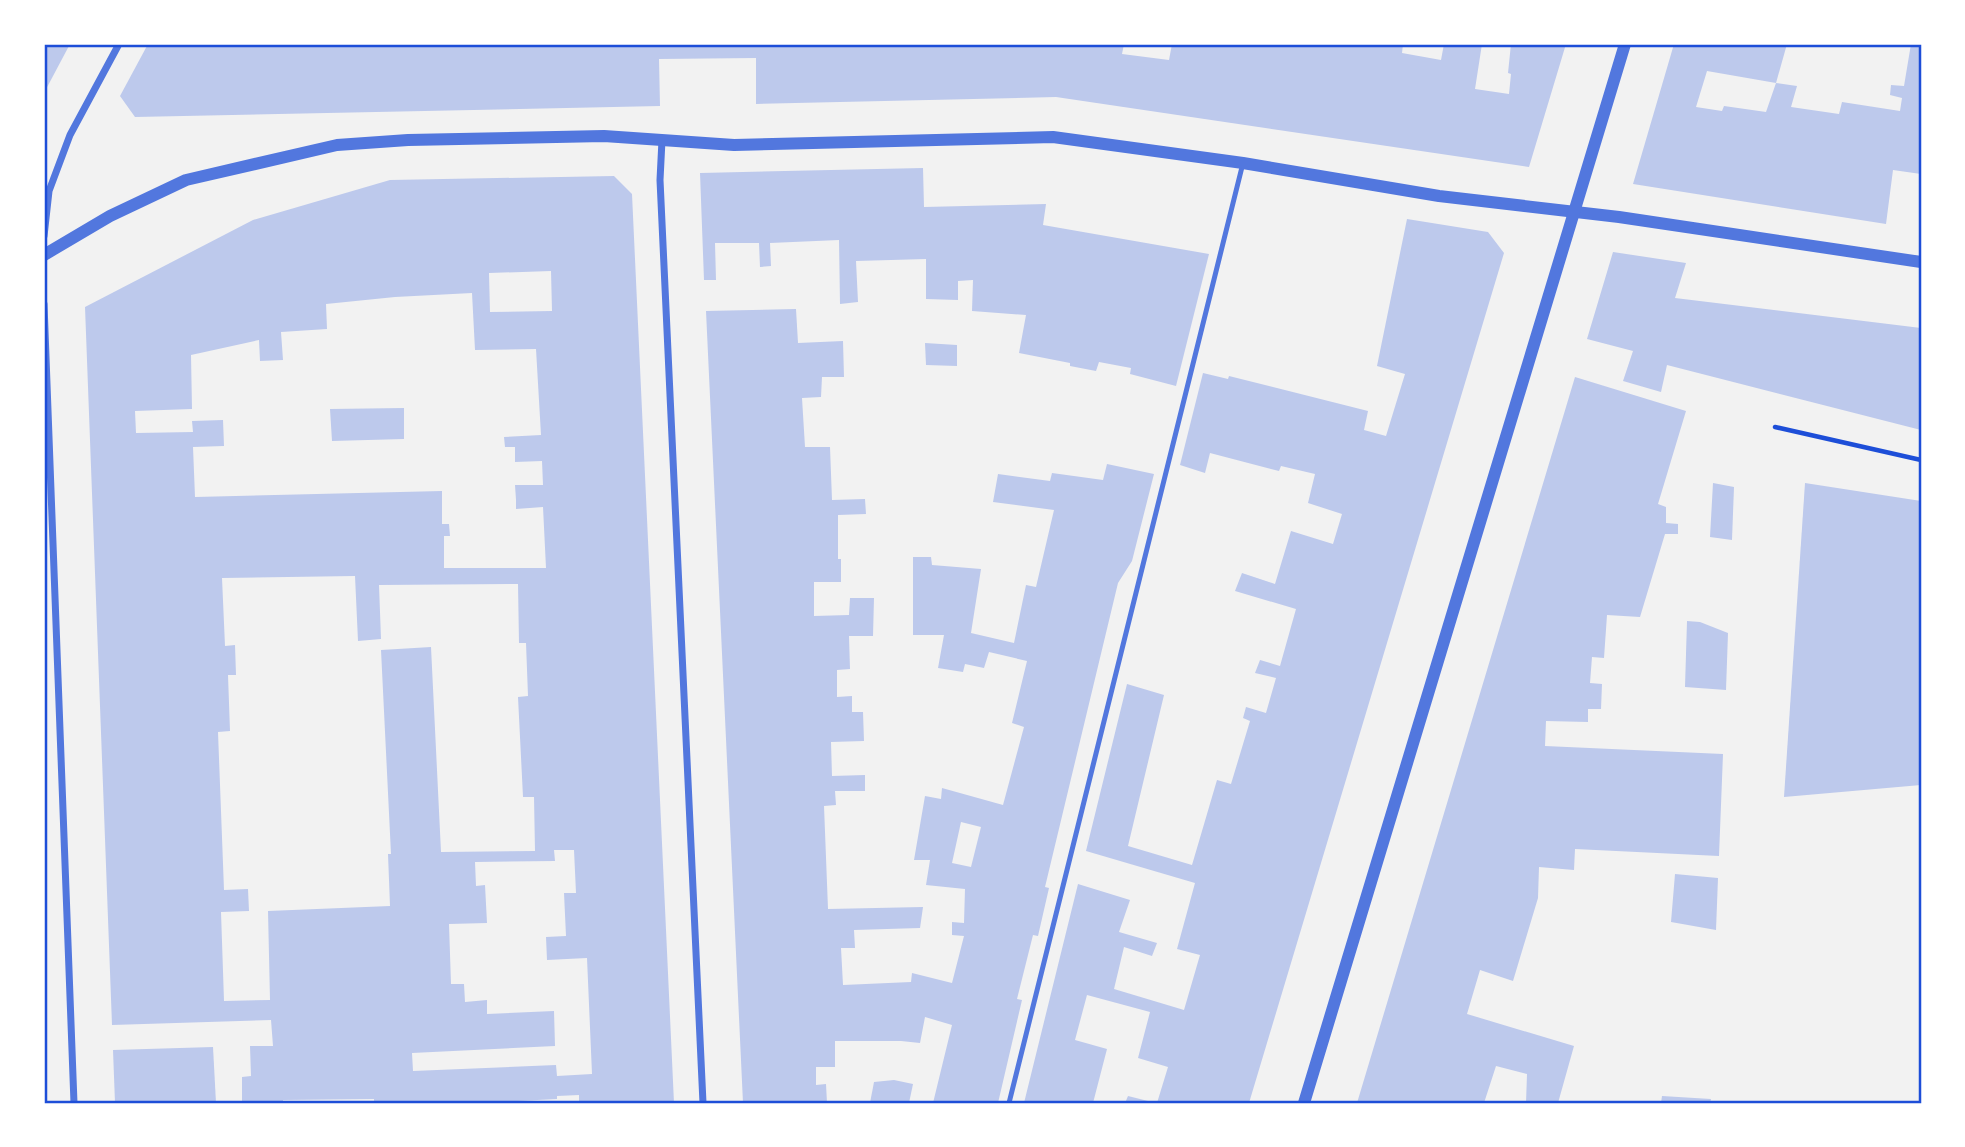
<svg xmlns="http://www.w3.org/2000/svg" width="1965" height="1147" viewBox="0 0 1965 1147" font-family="'Roboto Condensed',sans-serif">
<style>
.building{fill:#bdc9ec;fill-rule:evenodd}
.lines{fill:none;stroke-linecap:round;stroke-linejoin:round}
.path{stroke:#1d4ed8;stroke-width:4.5}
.service{stroke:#5277de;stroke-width:5}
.minor{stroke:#5277de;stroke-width:7}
.tertiary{stroke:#5277de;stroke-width:12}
.neatline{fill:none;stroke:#1d4ed8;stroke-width:2.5}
</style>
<rect width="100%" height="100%" fill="#f2f2f2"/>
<g class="building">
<polygon points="44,44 70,44 44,93"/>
<polygon points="148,44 1124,44 1122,54 1169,60 1172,44 1403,44 1402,53 1441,60 1444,44 1482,44 1475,89 1509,94 1511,74 1508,73 1511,44 1566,44 1529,167 1056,97 756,104 756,58 659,59 660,106 135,117 120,96"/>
<path d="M 1674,44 L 1787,44 L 1776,83 L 1797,86 L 1791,107 L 1839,114 L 1842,102 L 1900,111 L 1902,98 L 1890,95 L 1891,85 L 1904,86 L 1911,44 L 1921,44 L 1921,174 L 1893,170 L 1886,224 L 1633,184 ZM 1707,71 L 1776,83 L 1766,112 L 1724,106 L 1722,111 L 1696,107 Z"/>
<polygon points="923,168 924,207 1046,204 1043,225 1209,254 1176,386 1130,374 1131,368 1099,362 1096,371 1070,366 1070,363 1019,353 1026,315 972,311 973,280 958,281 958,300 926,299 926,259 856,261 858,302 840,304 839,240 770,243 771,266 760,267 759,243 715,243 716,280 704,280 700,173"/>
<path d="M 614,176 L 632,194 L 674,1103 L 579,1103 L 579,1095 L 557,1096 L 557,1099 L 477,1103 L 374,1103 L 374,1099 L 283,1100 L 283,1103 L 242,1103 L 242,1077 L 251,1076 L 250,1046 L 273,1046 L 271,1020 L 112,1025 L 85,307 L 253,220 L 390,180 ZM 551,271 L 552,311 L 490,312 L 489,273 ZM 472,293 L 475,350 L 536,349 L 541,435 L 504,437 L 505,447 L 515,447 L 515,462 L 542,461 L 543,485 L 515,485 L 516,500 L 516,509 L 543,507 L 546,568 L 444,568 L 444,536 L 450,536 L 449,524 L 442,524 L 442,491 L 195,497 L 193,447 L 224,446 L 223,420 L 192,421 L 193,432 L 136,433 L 135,411 L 192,409 L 191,355 L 259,340 L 260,361 L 283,360 L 281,332 L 327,329 L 326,304 L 395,297 ZM 355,576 L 358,641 L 381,639 L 379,585 L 518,584 L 519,643 L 526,643 L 528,696 L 518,697 L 523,797 L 534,797 L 535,851 L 441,852 L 431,647 L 381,650 L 391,854 L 388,854 L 390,906 L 268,911 L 270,1000 L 224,1001 L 221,912 L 249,911 L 248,889 L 224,890 L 218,732 L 230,731 L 228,675 L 236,675 L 235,645 L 225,646 L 222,578 ZM 554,850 L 574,850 L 576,893 L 564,893 L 566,936 L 546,937 L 547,960 L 587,958 L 592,1074 L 557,1076 L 556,1065 L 413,1071 L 412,1053 L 555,1046 L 554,1011 L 487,1014 L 487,1000 L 465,1002 L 464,984 L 451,984 L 449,924 L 487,923 L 485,885 L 476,886 L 475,862 L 555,861 Z"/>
<polygon points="1407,219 1488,232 1504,253 1249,1103 1157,1103 1168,1067 1138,1058 1150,1012 1087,995 1075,1040 1107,1049 1093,1103 1024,1103 1078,884 1130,900 1119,932 1157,943 1152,956 1124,947 1114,989 1184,1010 1200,955 1177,949 1195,883 1086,851 1127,684 1164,695 1128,846 1192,865 1217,780 1231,784 1250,721 1243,718 1246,707 1266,713 1276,678 1255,673 1260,660 1280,666 1296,609 1235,591 1242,573 1275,584 1291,531 1333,544 1342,514 1308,503 1315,474 1281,466 1279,471 1210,453 1205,473 1180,465 1203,373 1228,379 1229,376 1368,411 1364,430 1386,436 1405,374 1377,366"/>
<polygon points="1613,252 1686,263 1675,298 1921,328 1921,430 1667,365 1661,392 1623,381 1633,351 1587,339"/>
<path d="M 796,309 L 798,343 L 843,341 L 844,377 L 822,377 L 821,397 L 802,398 L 805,447 L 830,447 L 832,500 L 865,499 L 866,514 L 838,515 L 838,559 L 841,559 L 841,582 L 814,582 L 814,616 L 849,615 L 850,598 L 874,598 L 873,636 L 849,636 L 850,669 L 837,670 L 837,697 L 852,696 L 852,712 L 863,712 L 864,741 L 831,742 L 832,776 L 865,775 L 865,791 L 835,791 L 836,805 L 824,806 L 828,909 L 923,907 L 920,928 L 854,930 L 855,948 L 841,948 L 843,985 L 911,982 L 912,973 L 952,983 L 964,936 L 952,935 L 952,922 L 964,923 L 965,889 L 926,885 L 930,860 L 914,860 L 925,796 L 941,799 L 942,788 L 1003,805 L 1024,727 L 1012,723 L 1027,661 L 989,652 L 984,668 L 965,664 L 963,672 L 938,668 L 944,635 L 913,635 L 913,557 L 931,557 L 932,565 L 981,569 L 971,633 L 1014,643 L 1026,585 L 1036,587 L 1054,510 L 993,502 L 998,474 L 1050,481 L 1052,473 L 1103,480 L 1107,464 L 1154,474 L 1132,561 L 1118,583 L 1045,887 L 1049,888 L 1038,936 L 1033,935 L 1017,999 L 1022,1000 L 998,1103 L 933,1103 L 952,1025 L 925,1017 L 920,1043 L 901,1041 L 835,1041 L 835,1067 L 816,1067 L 816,1085 L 826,1084 L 827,1103 L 743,1103 L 706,311 ZM 961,822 L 981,827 L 971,867 L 952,863 Z"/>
<polygon points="925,343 957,345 957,366 926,365"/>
<polygon points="1575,377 1686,411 1658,504 1666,507 1666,523 1678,524 1678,534 1665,534 1640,617 1607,615 1604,658 1592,657 1590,683 1602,684 1601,709 1588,709 1588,722 1546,721 1545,746 1723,754 1719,856 1575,849 1574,870 1539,867 1538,898 1513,981 1480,970 1467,1014 1574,1046 1558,1103 1526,1103 1527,1074 1496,1066 1484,1103 1357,1103"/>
<polygon points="404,408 404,439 332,441 330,409"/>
<polygon points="1713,483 1734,487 1732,540 1710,537"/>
<polygon points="1805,483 1921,501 1921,785 1784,797"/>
<polygon points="1687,621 1700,622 1728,633 1726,690 1685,687"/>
<polygon points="1675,874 1718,878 1716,930 1671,922"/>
<polygon points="213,1047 216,1103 115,1103 113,1050"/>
<polygon points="894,1080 913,1084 909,1103 870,1103 874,1082"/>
<polygon points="1128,1096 1152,1102 1152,1103 1125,1103"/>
<polygon points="1662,1096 1711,1099 1710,1103 1661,1103"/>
</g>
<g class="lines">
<polyline class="path" points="1775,427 1921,460"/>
<polyline class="service" points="1009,1103 1243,163"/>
<g class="minor">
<polyline points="662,140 660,180 703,1103"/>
<polyline points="44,236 49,191 70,135 119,44"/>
<polyline points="44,304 74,1103"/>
</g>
<g class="tertiary">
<polyline points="44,255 110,216 186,180 337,145 408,140 604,136 734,145 1053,137 1243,163 1439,196 1619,217 1921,262"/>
<polyline points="1304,1103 1625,44"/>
</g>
</g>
<rect width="1965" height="1147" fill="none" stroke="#ffffff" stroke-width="91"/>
<rect x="46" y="46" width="1874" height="1056" class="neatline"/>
</svg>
